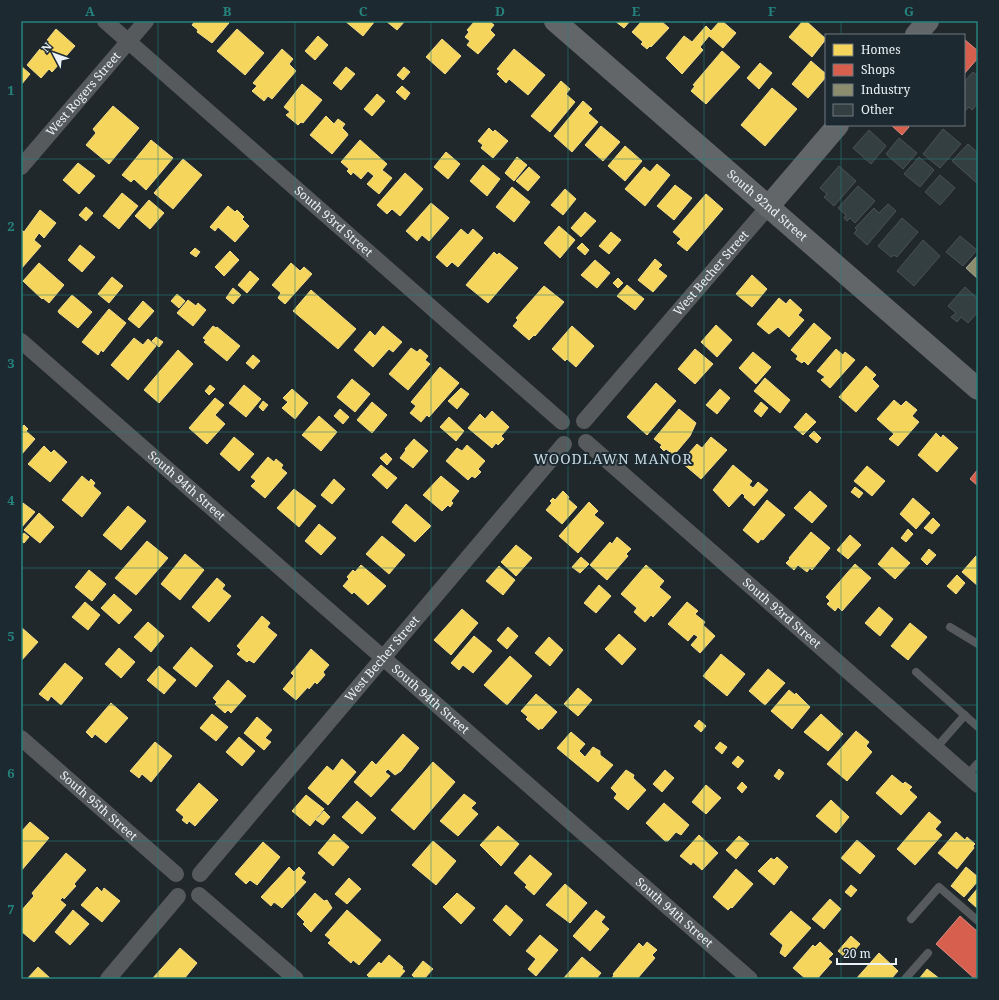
<svg xmlns="http://www.w3.org/2000/svg" width="999" height="1000" viewBox="0 0 999 1000" font-family="'Noto Serif',serif">
<style>
.homes{fill:#f6d55c;stroke:#f2de8a}
.shops{fill:#d6604d;stroke:#dc8c80}
.industry{fill:#8c8c6e;stroke:#a8ab97}
.building{fill:#343f42;stroke:#4b5154}
.lines{fill:none;stroke-linecap:round;stroke-linejoin:round}
.lane{stroke:#575a5c;stroke-width:8}
.street{stroke:#575a5c;stroke-width:16}
.secondary{stroke:#626668;stroke-width:22}
.grid{fill:none;stroke:#25827c;stroke-width:1;stroke-opacity:0.55}
.labels{text-anchor:middle;stroke-width:4;stroke-linejoin:round;paint-order:stroke}
.street-label{font-size:12px;fill:#eaf2f7;stroke:#1c2930}
.quarter-label{font-size:14px;letter-spacing:1px;fill:#c7d8e0;stroke:#1c2930}
.neatline{fill:none;stroke:#25827c;stroke-width:1.5}
.grid-label{font-size:13px;text-anchor:middle;font-weight:bold;fill:#25827c}
</style>
<rect width="100%" height="100%" fill="#21282b"/>
<g class="homes">
<polygon points="195,21 227,21 229,23 212,43 197,32 198,30 192,25"/>
<polygon points="345,21 375,21 363,36"/>
<polygon points="386,21 405,21 397,30"/>
<polygon points="475,21 481,21 484,23 489,21 494,25 490,30 495,35 478,54 467,45 470,41 465,37 469,32 467,30"/>
<polygon points="615,21 630,21 624,28"/>
<polygon points="642,21 661,21 669,28 651,47 650,46 647,49 641,44 643,42 632,32"/>
<polygon points="720,21 722,21 736,33 723,48 709,36 700,47 703,50 682,74 666,58 684,36 692,42 706,26 711,31"/>
<polygon points="803,21 806,21 826,39 812,57 789,37"/>
<polygon points="56,29 75,46 52,72 49,69 41,78 27,65"/>
<polygon points="237,29 264,53 245,75 217,51"/>
<polygon points="318,36 328,45 315,60 305,51"/>
<polygon points="442,39 461,56 445,74 426,57"/>
<polygon points="282,49 293,59 289,64 296,71 272,99 268,96 264,101 252,91 257,86 253,83"/>
<polygon points="514,49 545,75 528,95 509,79 506,83 497,74 500,71 497,69"/>
<polygon points="722,51 740,67 706,104 691,91 695,86 693,85"/>
<polygon points="811,61 826,74 826,77 808,98 792,84"/>
<polygon points="760,63 772,73 759,89 747,78"/>
<polygon points="21,66 30,74 21,85"/>
<polygon points="346,67 355,74 341,90 333,83"/>
<polygon points="404,67 410,72 403,80 397,75"/>
<polygon points="561,81 570,89 566,94 575,102 550,132 531,116"/>
<polygon points="302,84 322,100 303,123 301,122 298,125 286,115 290,112 284,107"/>
<polygon points="402,86 410,93 405,100 396,92"/>
<polygon points="772,88 797,109 765,146 741,125"/>
<polygon points="377,94 385,101 372,116 364,109"/>
<polygon points="583,101 592,109 588,113 598,122 572,152 554,136"/>
<polygon points="113,106 139,128 109,164 86,145 96,133 93,129"/>
<polygon points="326,116 334,124 338,119 345,124 342,128 347,133 348,135 332,154 310,135"/>
<polygon points="601,126 620,142 603,161 585,145"/>
<polygon points="489,128 493,132 495,130 508,141 493,158 481,148 483,145 478,141"/>
<polygon points="151,140 173,158 146,190 134,179 131,182 122,175"/>
<polygon points="360,140 387,164 382,170 392,178 379,194 367,184 374,176 368,171 361,179 353,172 351,175 347,171 349,169 341,162"/>
<polygon points="625,146 642,161 625,181 608,166"/>
<polygon points="446,152 460,164 448,179 434,167"/>
<polygon points="517,157 527,165 514,181 505,173"/>
<polygon points="183,159 202,175 173,209 154,193"/>
<polygon points="78,163 95,176 79,194 63,180"/>
<polygon points="657,164 670,175 645,206 625,189 644,167 650,172"/>
<polygon points="483,165 500,179 487,196 470,181"/>
<polygon points="529,167 540,177 528,191 516,181"/>
<polygon points="405,173 423,189 400,216 392,209 387,214 377,205"/>
<polygon points="675,185 692,198 674,220 657,206"/>
<polygon points="512,187 530,202 514,222 496,207"/>
<polygon points="565,189 576,199 563,215 551,205"/>
<polygon points="122,193 138,206 119,229 103,216"/>
<polygon points="706,194 723,209 687,251 677,243 681,239 673,232"/>
<polygon points="149,200 164,213 150,229 135,216"/>
<polygon points="431,203 449,218 429,241 422,235 417,241 406,231"/>
<polygon points="228,206 235,212 237,210 244,217 242,219 249,226 235,242 218,227 215,231 210,227"/>
<polygon points="86,207 93,213 86,221 79,215"/>
<polygon points="40,210 56,223 44,238 39,233 34,240 41,246 21,269 21,231 22,230 24,232"/>
<polygon points="585,212 596,221 581,237 571,228"/>
<polygon points="559,226 575,240 560,258 544,243"/>
<polygon points="461,229 468,235 473,229 483,238 458,267 452,262 447,267 436,257"/>
<polygon points="611,232 621,240 609,254 599,246"/>
<polygon points="582,243 589,250 585,255 577,248"/>
<polygon points="80,245 95,257 82,272 68,260"/>
<polygon points="195,248 200,252 196,257 190,253"/>
<polygon points="230,251 239,260 224,276 215,267"/>
<polygon points="494,252 497,255 499,253 518,268 488,303 466,285"/>
<polygon points="655,259 662,265 658,269 667,276 653,292 638,280"/>
<polygon points="595,260 610,273 597,288 581,275"/>
<polygon points="39,263 64,285 49,303 43,298 42,299 23,281"/>
<polygon points="291,263 300,271 304,267 312,274 285,304 278,298 281,293 272,285"/>
<polygon points="250,271 259,279 247,293 238,285"/>
<polygon points="752,275 767,289 752,307 736,294"/>
<polygon points="112,277 123,286 109,303 98,294"/>
<polygon points="618,278 623,283 618,288 613,283"/>
<polygon points="627,285 644,299 635,310 617,296"/>
<polygon points="544,286 564,302 535,336 534,335 529,340 513,326 518,320 516,318"/>
<polygon points="233,288 241,295 233,304 226,298"/>
<polygon points="311,290 356,329 338,349 293,311"/>
<polygon points="177,294 185,301 179,308 171,301"/>
<polygon points="72,295 92,312 78,328 59,313 58,311"/>
<polygon points="779,298 786,304 790,299 802,310 798,315 804,320 789,337 778,327 769,334 757,324"/>
<polygon points="188,300 196,306 198,303 206,310 193,326 177,313"/>
<polygon points="143,301 154,311 139,328 128,319"/>
<polygon points="109,309 126,323 103,352 101,350 98,355 82,342"/>
<polygon points="814,323 831,338 808,365 804,361 802,363 796,359 798,356 791,350"/>
<polygon points="716,325 732,340 717,357 701,342"/>
<polygon points="213,326 216,328 217,327 240,346 227,361 204,342 206,340 203,338"/>
<polygon points="383,326 402,342 393,352 389,349 373,367 354,350 370,331 375,336"/>
<polygon points="572,326 594,346 576,367 567,359 565,361 552,349"/>
<polygon points="156,337 163,342 159,347 152,341"/>
<polygon points="134,338 143,345 148,339 156,346 128,380 111,365"/>
<polygon points="411,348 417,352 420,349 428,356 425,360 430,364 408,390 389,374"/>
<polygon points="695,349 713,364 695,384 678,369"/>
<polygon points="836,349 843,355 845,352 855,360 830,388 821,380 825,377 817,371"/>
<polygon points="178,350 193,364 159,403 144,390"/>
<polygon points="753,352 771,367 756,384 739,368"/>
<polygon points="253,355 260,361 253,369 246,363"/>
<polygon points="866,366 876,375 872,379 879,386 856,412 839,397"/>
<polygon points="440,367 459,383 429,417 427,415 421,422 410,413 416,406 411,402"/>
<polygon points="765,378 790,400 780,413 754,391"/>
<polygon points="352,379 370,394 355,412 337,397"/>
<polygon points="656,383 676,401 647,435 627,417"/>
<polygon points="210,385 215,389 209,395 205,391"/>
<polygon points="244,385 261,399 246,417 229,403"/>
<polygon points="461,388 469,394 457,409 448,401"/>
<polygon points="292,389 308,403 295,419 282,408 288,402 283,398"/>
<polygon points="720,389 730,398 717,414 706,405"/>
<polygon points="215,398 224,405 215,415 225,424 207,444 189,428"/>
<polygon points="894,400 901,406 906,401 917,410 912,416 919,422 898,446 889,439 894,434 877,419"/>
<polygon points="263,401 268,405 263,411 259,407"/>
<polygon points="372,402 387,415 372,433 357,420"/>
<polygon points="761,402 768,408 761,417 754,411"/>
<polygon points="340,409 349,417 343,424 334,416"/>
<polygon points="679,409 696,423 690,436 674,455 666,449 664,451 660,447 662,445 654,439"/>
<polygon points="492,411 509,427 501,436 504,439 498,445 496,443 492,448 468,428 480,414 485,419"/>
<polygon points="806,413 816,422 803,435 794,427"/>
<polygon points="319,416 337,432 321,451 302,435"/>
<polygon points="449,417 464,431 456,441 440,427"/>
<polygon points="24,425 28,429 26,431 35,439 21,455 21,426 22,427"/>
<polygon points="814,431 821,438 817,443 809,436"/>
<polygon points="936,433 941,438 943,435 958,448 937,472 918,455"/>
<polygon points="234,437 254,454 239,471 220,454"/>
<polygon points="711,437 727,450 701,479 681,462 697,444 702,448"/>
<polygon points="414,439 428,451 413,468 400,458 406,450 405,449"/>
<polygon points="467,445 485,461 478,469 481,472 475,478 472,476 468,480 446,461 457,448 462,451"/>
<polygon points="44,446 51,453 54,450 67,462 50,482 28,464"/>
<polygon points="386,453 392,459 387,465 380,458"/>
<polygon points="268,457 274,462 276,459 283,465 281,468 287,473 265,498 251,486 256,481 251,477"/>
<polygon points="381,465 397,478 387,489 372,475"/>
<polygon points="733,465 752,481 749,485 753,488 758,482 768,490 754,506 744,497 745,496 742,493 729,507 713,490"/>
<polygon points="867,466 885,481 872,496 854,481"/>
<polygon points="82,476 89,482 91,479 95,483 93,486 101,493 82,517 62,500"/>
<polygon points="441,476 459,491 451,501 453,503 450,507 448,505 442,511 423,495"/>
<polygon points="334,479 345,489 332,504 321,495"/>
<polygon points="855,487 863,493 859,498 851,492"/>
<polygon points="294,489 316,506 299,527 277,508"/>
<polygon points="563,491 569,497 568,499 577,507 562,524 546,510 552,503 550,501 553,498 555,500"/>
<polygon points="810,491 827,506 812,523 794,508"/>
<polygon points="913,498 930,513 916,529 900,514"/>
<polygon points="767,500 785,515 763,540 761,539 758,543 743,530"/>
<polygon points="589,502 598,511 594,515 604,523 578,553 559,536"/>
<polygon points="23,503 35,512 21,528 21,506"/>
<polygon points="406,504 431,526 415,542 392,522"/>
<polygon points="128,506 146,521 121,550 103,535"/>
<polygon points="39,513 54,527 40,543 24,530"/>
<polygon points="933,518 940,525 932,534 924,528"/>
<polygon points="319,524 336,538 321,555 305,541"/>
<polygon points="908,529 913,534 906,542 901,538"/>
<polygon points="811,532 830,548 812,570 810,568 807,572 798,565 794,570 786,563 790,559 789,558"/>
<polygon points="24,533 29,537 24,543 21,541 21,537"/>
<polygon points="850,535 861,545 848,559 837,550"/>
<polygon points="382,536 405,555 389,574 366,554"/>
<polygon points="617,537 631,549 626,554 628,556 607,580 590,565 610,542 612,544"/>
<polygon points="147,541 168,558 136,595 115,578"/>
<polygon points="516,545 532,558 516,576 501,562"/>
<polygon points="892,547 910,563 895,579 878,564"/>
<polygon points="929,549 936,555 927,565 921,559"/>
<polygon points="185,554 204,570 180,600 161,584"/>
<polygon points="976,556 978,558 978,586 962,572"/>
<polygon points="581,557 589,564 580,573 572,567"/>
<polygon points="855,564 871,578 842,611 838,607 835,611 827,604 830,601 826,597"/>
<polygon points="361,565 386,586 368,605 354,592 352,594 343,586 349,579 347,577 353,570 355,572"/>
<polygon points="646,565 664,581 659,587 671,597 653,617 651,615 645,622 634,612 637,608 621,594"/>
<polygon points="499,566 515,580 503,595 486,581"/>
<polygon points="89,570 106,584 92,601 75,587"/>
<polygon points="957,575 965,583 956,594 947,586"/>
<polygon points="217,578 225,585 222,589 231,596 209,622 192,607"/>
<polygon points="599,585 611,596 596,613 584,603"/>
<polygon points="114,594 132,610 119,624 101,608"/>
<polygon points="85,602 100,615 88,630 72,617"/>
<polygon points="687,602 698,611 695,614 705,622 703,625 715,636 700,653 691,645 698,637 694,634 688,641 668,624"/>
<polygon points="879,607 893,619 880,636 865,623"/>
<polygon points="462,609 478,623 451,655 434,640"/>
<polygon points="262,616 270,623 267,627 277,635 254,663 249,660 247,662 237,654 241,650 237,646"/>
<polygon points="148,622 164,636 151,652 134,637"/>
<polygon points="910,623 927,637 908,660 891,646"/>
<polygon points="21,627 38,642 21,661"/>
<polygon points="508,627 518,636 507,649 497,640"/>
<polygon points="619,634 636,649 622,665 605,649"/>
<polygon points="474,636 492,651 473,673 463,665 459,670 451,663"/>
<polygon points="549,637 563,650 550,666 535,653"/>
<polygon points="191,647 213,666 196,687 173,668"/>
<polygon points="119,648 135,662 121,678 105,664"/>
<polygon points="311,649 329,665 323,672 325,675 317,684 315,682 309,689 308,687 296,700 283,689 294,676 291,673"/>
<polygon points="721,654 745,674 727,696 703,676"/>
<polygon points="510,656 532,676 507,705 484,685"/>
<polygon points="65,663 83,678 61,705 51,696 48,701 39,694"/>
<polygon points="159,666 176,680 164,694 147,680"/>
<polygon points="768,669 785,683 765,705 749,691"/>
<polygon points="228,680 246,696 231,713 228,710 225,713 215,704 217,702 213,698"/>
<polygon points="578,688 592,700 578,716 564,704"/>
<polygon points="789,690 795,695 796,693 810,707 792,729 771,711"/>
<polygon points="536,694 557,712 542,729 540,728 539,730 526,719 528,717 521,711"/>
<polygon points="111,703 128,718 106,743 95,734 92,738 86,732"/>
<polygon points="212,714 228,727 216,741 200,728"/>
<polygon points="821,714 843,734 828,751 804,732"/>
<polygon points="257,717 272,730 265,738 271,742 264,750 244,733"/>
<polygon points="699,720 706,726 701,732 694,726"/>
<polygon points="856,731 869,742 866,746 872,752 847,781 827,764"/>
<polygon points="571,732 585,744 579,751 585,757 593,747 600,751 600,755 613,765 598,782 557,748"/>
<polygon points="403,734 419,748 401,771 395,775 388,769 385,772 390,776 371,797 354,782 372,761 376,765"/>
<polygon points="239,737 255,751 242,766 226,752"/>
<polygon points="155,742 172,756 151,782 142,774 139,778 130,771"/>
<polygon points="720,742 727,747 722,754 715,748"/>
<polygon points="738,756 744,761 738,768 732,763"/>
<polygon points="342,759 356,772 328,805 308,788 327,766 333,771"/>
<polygon points="433,762 455,782 414,830 391,810"/>
<polygon points="779,769 784,773 779,780 774,776"/>
<polygon points="626,770 634,775 633,778 646,790 628,810 614,798 617,794 611,788"/>
<polygon points="665,770 674,778 662,792 653,784"/>
<polygon points="892,775 903,784 905,782 912,787 909,790 917,797 901,815 876,793"/>
<polygon points="742,782 747,787 742,793 737,788"/>
<polygon points="199,783 218,800 195,826 189,821 187,824 182,820 184,817 176,810"/>
<polygon points="706,785 721,798 706,814 692,802"/>
<polygon points="464,794 476,803 471,808 478,814 458,836 440,821"/>
<polygon points="306,795 324,809 310,826 292,811"/>
<polygon points="831,800 849,817 836,833 816,816"/>
<polygon points="357,801 376,818 362,834 342,817"/>
<polygon points="664,803 689,825 681,835 676,832 668,841 665,841 646,823"/>
<polygon points="324,811 330,817 323,825 316,820"/>
<polygon points="929,812 941,822 935,829 942,835 915,865 897,849"/>
<polygon points="30,822 49,838 21,871 21,832"/>
<polygon points="498,826 519,844 501,866 480,845"/>
<polygon points="956,832 965,840 967,837 975,844 973,846 974,848 957,869 938,853"/>
<polygon points="334,834 349,847 333,866 318,853"/>
<polygon points="699,835 718,853 702,870 693,862 691,865 680,856"/>
<polygon points="739,836 749,844 736,859 726,850"/>
<polygon points="857,840 875,856 860,874 841,858"/>
<polygon points="433,841 456,861 436,885 412,865"/>
<polygon points="263,842 280,857 257,885 250,880 246,884 235,874"/>
<polygon points="66,853 86,870 74,884 76,886 64,899 63,897 60,900 66,905 34,942 21,931 21,911 34,896 32,893"/>
<polygon points="530,855 552,874 534,895 525,887 527,885 514,873"/>
<polygon points="777,857 788,867 774,885 758,871 771,858 774,860"/>
<polygon points="289,867 294,872 299,867 305,873 301,878 306,882 282,908 274,902 271,906 261,897"/>
<polygon points="966,867 978,877 978,881 964,897 951,886"/>
<polygon points="736,869 753,884 732,908 731,907 728,910 713,897"/>
<polygon points="349,878 361,889 347,904 335,894"/>
<polygon points="565,884 587,903 570,923 546,905"/>
<polygon points="851,885 857,890 851,897 845,892"/>
<polygon points="97,887 102,892 104,888 120,901 102,922 81,905"/>
<polygon points="978,888 978,907 977,908 968,900"/>
<polygon points="315,893 324,901 327,900 332,908 311,932 303,924 305,922 297,914"/>
<polygon points="457,893 475,908 461,924 443,907"/>
<polygon points="830,899 841,909 824,929 812,919"/>
<polygon points="506,905 523,920 510,936 493,920"/>
<polygon points="73,910 89,924 70,945 55,932"/>
<polygon points="347,910 381,940 359,965 353,960 351,963 328,943 331,940 325,935"/>
<polygon points="596,910 605,917 601,922 609,929 590,951 573,936"/>
<polygon points="791,911 811,928 785,957 780,953 783,945 770,934"/>
<polygon points="540,935 558,950 536,976 528,969 536,959 526,951"/>
<polygon points="851,936 860,944 847,959 838,951"/>
<polygon points="647,942 657,950 652,955 655,958 637,979 612,978 614,975 613,974 639,943 643,947"/>
<polygon points="820,942 833,954 828,959 832,962 817,979 806,979 793,968 813,945 815,947"/>
<polygon points="180,948 197,963 184,979 152,979"/>
<polygon points="879,953 898,971 891,979 856,979"/>
<polygon points="389,955 403,967 402,969 405,971 398,979 371,979 367,975 379,962 381,964"/>
<polygon points="582,957 601,973 596,979 563,979"/>
<polygon points="423,961 433,969 424,979 416,979 412,975"/>
<polygon points="38,967 51,979 27,979"/>
<polygon points="927,969 940,979 919,979"/>
</g>
<g class="shops">
<polygon points="964,39 978,51 978,58 964,74"/>
<polygon points="891,125 908,125 909,127 902,135"/>
<polygon points="978,469 978,486 970,479"/>
<polygon points="960,916 978,932 978,979 975,979 936,944"/>
</g>
<polygon class="industry" points="978,255 978,279 966,268"/>
<g class="building">
<polygon points="973,72 978,76 978,103 972,110 969,107 964,112 964,82"/>
<polygon points="943,129 961,144 940,168 923,154"/>
<polygon points="869,130 886,146 871,164 853,148"/>
<polygon points="899,138 917,153 903,169 886,154"/>
<polygon points="968,144 978,153 978,184 952,161"/>
<polygon points="919,157 934,170 920,187 904,174"/>
<polygon points="839,166 856,181 834,206 824,197 827,194 820,188"/>
<polygon points="940,175 955,188 940,205 925,192"/>
<polygon points="858,186 875,201 855,223 850,218 847,221 844,218 846,215 838,208"/>
<polygon points="888,204 896,211 867,245 854,233 857,230 855,228 874,208 879,213"/>
<polygon points="902,218 918,232 897,257 894,255 891,257 878,246"/>
<polygon points="960,236 977,250 963,266 946,252"/>
<polygon points="923,240 940,256 914,286 897,271"/>
<polygon points="965,287 978,299 978,312 968,323 961,317 957,322 951,317 956,313 948,306"/>
</g>
<g class="lines">
<g class="lane">
<polyline points="950,627 978,644"/>
<polyline points="916,672 978,727"/>
<polyline points="936,748 965,715"/>
<polyline points="967,775 978,763"/>
<polyline points="911,919 939,887 978,921"/>
<polyline points="905,979 928,953"/>
</g>
<g class="street">
<path id="s1" d="M 105,21 L 562,422"/>
<path id="s2" d="M 21,167 L 146,21"/>
<path id="s3" d="M 21,341 L 750,979"/>
<path id="s4" d="M 584,421 L 768,207"/>
<path id="s5" d="M 586,442 L 978,785"/>
<path id="s6" d="M 21,738 L 176,874"/>
<path id="s7" d="M 200,874 L 564,444"/>
<polyline points="199,895 296,979"/>
<polyline points="108,979 178,896"/>
</g>
<g class="secondary">
<path id="s8" d="M 555,21 L 978,389"/>
<polyline points="916,35 928,21"/>
<polyline points="768,207 838,125"/>
</g>
</g>
<path class="grid" d="M 158,21 L 158,979M 295,21 L 295,979M 431,21 L 431,979M 568,21 L 568,979M 704,21 L 704,979M 841,21 L 841,35M 841,125 L 841,979M 21,159 L 978,159M 21,295 L 978,295M 21,432 L 978,432M 21,568 L 978,568M 21,705 L 978,705M 21,841 L 978,841"/>
<g class="labels">
<g class="street-label">
<text dy="4" stroke="none"><textPath href="#s2" startOffset="96">West Rogers Street</textPath></text>
<text dy="4" stroke="none"><textPath href="#s8" startOffset="281">South 92nd Street</textPath></text>
<text dy="4" stroke="none"><textPath href="#s1" startOffset="304">South 93rd Street</textPath></text>
<text dy="4" stroke="none"><textPath href="#s4" startOffset="195">West Becher Street</textPath></text>
<text dy="4" stroke="none"><textPath href="#s3" startOffset="220">South 94th Street</textPath></text>
<text dy="4" stroke="none"><textPath href="#s5" startOffset="260">South 93rd Street</textPath></text>
<text dy="4" stroke="none"><textPath href="#s7" startOffset="282">West Becher Street</textPath></text>
<text dy="4" stroke="none"><textPath href="#s3" startOffset="544">South 94th Street</textPath></text>
<text dy="4" stroke="none"><textPath href="#s6" startOffset="103">South 95th Street</textPath></text>
<text dy="4" stroke="none"><textPath href="#s3" startOffset="868">South 94th Street</textPath></text>
</g>
<g class="quarter-label">
<text x="613" y="464">WOODLAWN MANOR</text>
</g>
</g>
<rect width="999" height="1000" fill="none" stroke="#1c2930" stroke-width="44"/>
<rect x="825" y="34" width="140" height="92" fill="#1c2930" stroke="#6e7980"/>
<rect x="833" y="44" width="20" height="12" fill="#f6d55c" stroke="#6e7980"/>
<text x="861" y="54" font-size="12" fill="#eaf2f7">Homes</text>
<rect x="833" y="64" width="20" height="12" fill="#d6604d" stroke="#6e7980"/>
<text x="861" y="74" font-size="12" fill="#eaf2f7">Shops</text>
<rect x="833" y="84" width="20" height="12" fill="#8c8c6e" stroke="#6e7980"/>
<text x="861" y="94" font-size="12" fill="#eaf2f7">Industry</text>
<rect x="833" y="104" width="20" height="12" fill="#343f42" stroke="#6e7980"/>
<text x="861" y="114" font-size="12" fill="#eaf2f7">Other</text>
<g transform="translate(54 54) rotate(311)" stroke="#1c2930" stroke-width="3" paint-order="stroke">
<path d="M0-3L7 15L0 10L-7 15Z" fill="#eaf2f7"/>
<text y="-6" font-size="11" font-weight="bold" text-anchor="middle" fill="#eaf2f7">N</text>
</g>
<path d="M837 958v6h59v-6" fill="none" stroke="#eaf2f7" stroke-width="2"/>
<text x="843" y="958" font-size="12" fill="#eaf2f7" stroke="#1c2930" stroke-width="3" paint-order="stroke">20 m</text>
<rect x="22" y="22" width="955" height="956" class="neatline"/>
<g class="grid-label">
<text x="90" y="16">A</text>
<text x="227" y="16">B</text>
<text x="363" y="16">C</text>
<text x="500" y="16">D</text>
<text x="636" y="16">E</text>
<text x="772" y="16">F</text>
<text x="909" y="16">G</text>
<text x="11" y="95">1</text>
<text x="11" y="231">2</text>
<text x="11" y="368">3</text>
<text x="11" y="505">4</text>
<text x="11" y="641">5</text>
<text x="11" y="778">6</text>
<text x="11" y="914">7</text>
</g>
</svg>
